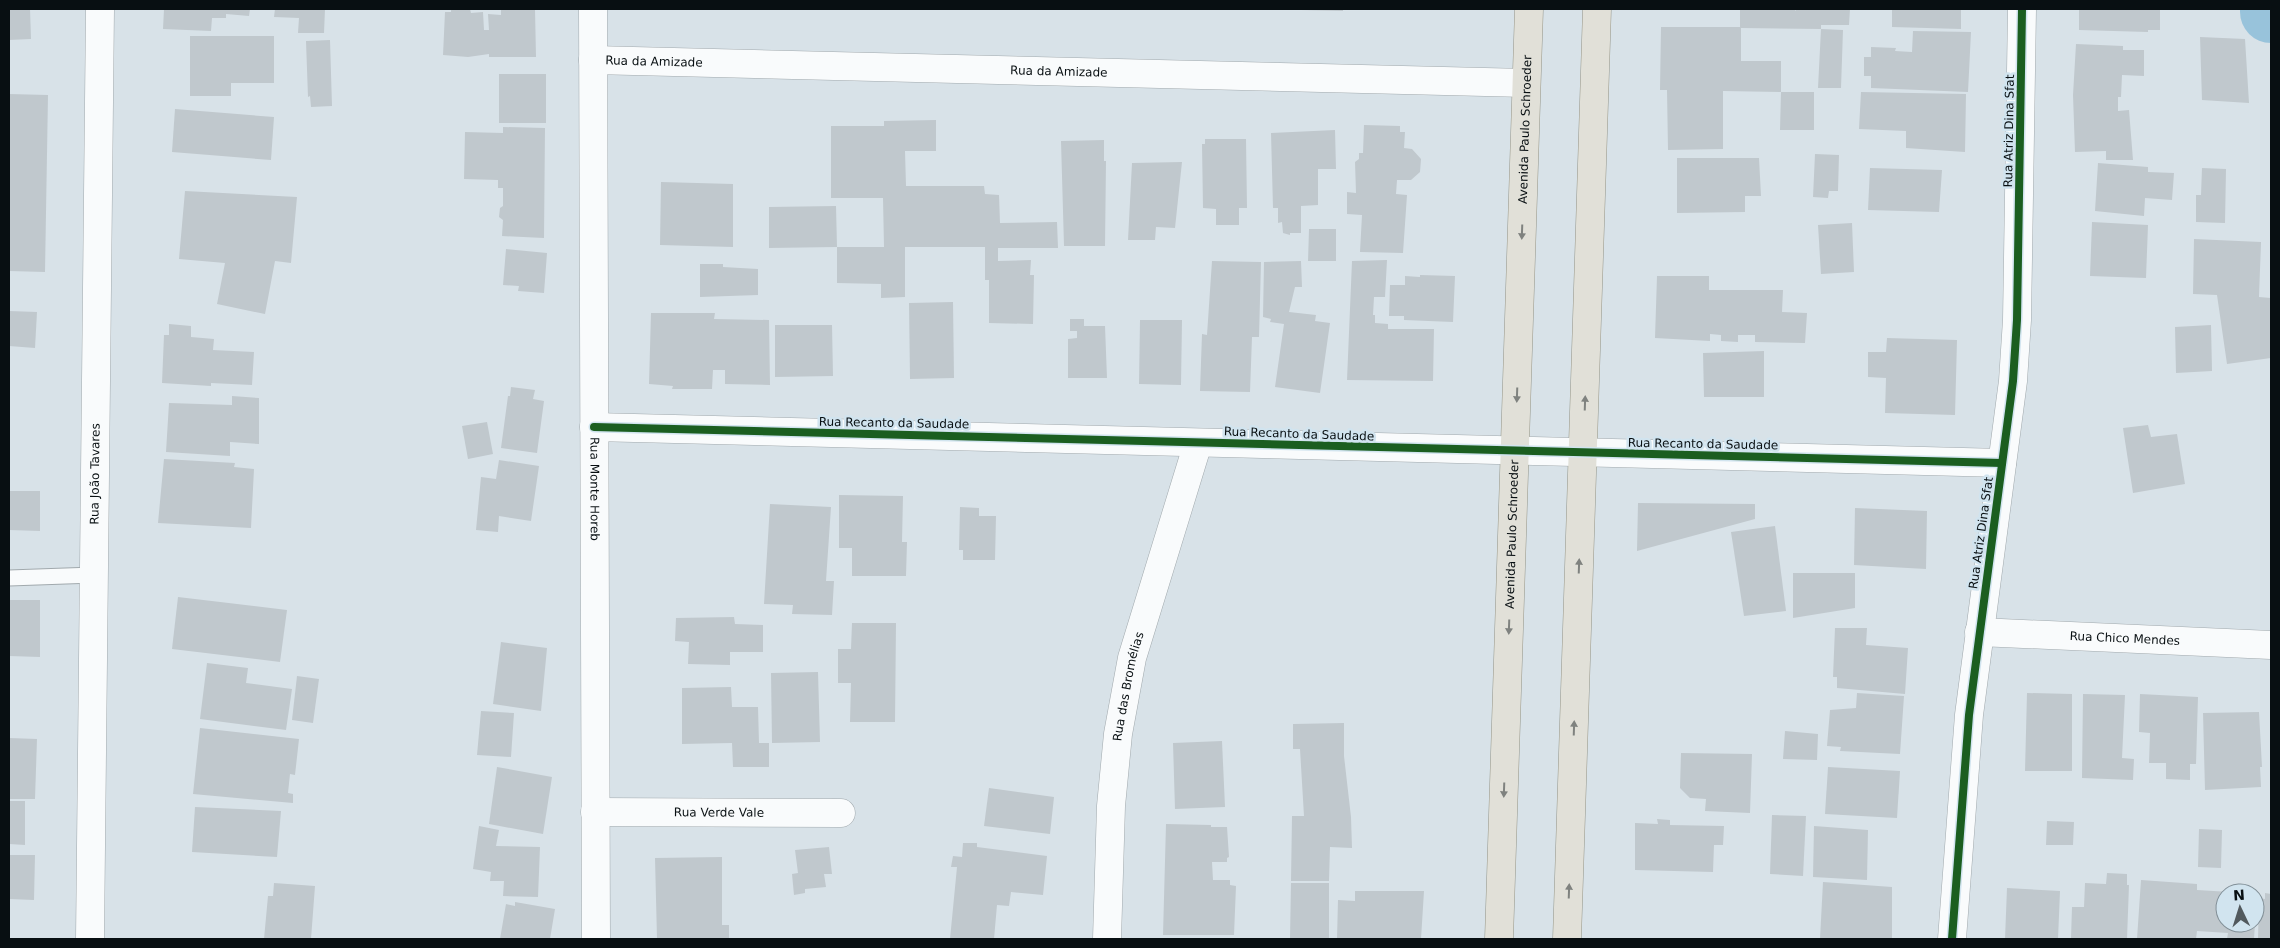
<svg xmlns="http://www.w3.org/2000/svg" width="2280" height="948" viewBox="0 0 2280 948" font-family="'DejaVu Sans',sans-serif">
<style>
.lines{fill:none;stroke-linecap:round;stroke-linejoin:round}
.river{stroke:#98c3db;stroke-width:62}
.building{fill:#c0c8cd}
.lane-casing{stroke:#a1a9ad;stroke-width:17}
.street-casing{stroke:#a1a9ad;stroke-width:29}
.primary-casing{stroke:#949588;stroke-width:29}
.lane{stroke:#f9fbfc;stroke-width:15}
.street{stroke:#f9fbfc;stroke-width:28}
.primary{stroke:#e1e0d8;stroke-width:28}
.cycleway-casing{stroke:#d1e4ef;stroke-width:11}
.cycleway{stroke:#1b5e20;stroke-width:8}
.oneway{fill:#7f827f}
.labels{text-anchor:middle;stroke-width:5;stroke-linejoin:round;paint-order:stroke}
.street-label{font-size:12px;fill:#080f12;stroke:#d1e4ef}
</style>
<rect width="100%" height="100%" fill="#d8e2e8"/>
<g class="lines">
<polyline class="river" points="2271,9 2271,12"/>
</g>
<g class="building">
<polygon points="9,9 30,9 31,39 9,40"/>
<polygon points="164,9 250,9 249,16 226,14 226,18 212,18 211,31 163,29"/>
<polygon points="275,9 325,9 324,33 298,33 299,18 274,17"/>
<polygon points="451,9 470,9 471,13 483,12 484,30 489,30 488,14 501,15 501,9 535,9 536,57 489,57 489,54 468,57 443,55 445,12 451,12"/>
<polygon points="1301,9 1343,9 1343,11 1301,10"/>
<polygon points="1740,9 1794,9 1796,11 1796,9 1850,9 1849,25 1821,25 1821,29 1843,30 1841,88 1818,88 1821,29 1741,28 1741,61 1781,61 1781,92 1723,91 1723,149 1668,150 1667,90 1660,90 1661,27 1740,27"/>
<polygon points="1892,9 1961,9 1961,29 1892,27"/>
<polygon points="2079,9 2160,9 2160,30 2148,30 2148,32 2079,30"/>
<polygon points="1913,31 1971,32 1968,92 1871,88 1871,76 1864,76 1864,57 1871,57 1871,47 1896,48 1895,51 1912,52"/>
<polygon points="190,36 274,36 274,83 231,83 231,96 190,96"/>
<polygon points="2200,37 2245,39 2249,103 2202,100"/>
<polygon points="330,40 332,106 311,107 310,96 308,97 306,41"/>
<polygon points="2076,44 2123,46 2123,50 2144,50 2144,76 2122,75 2121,97 2118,97 2118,111 2129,110 2133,160 2106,160 2106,151 2075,152 2073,95"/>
<rect x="499" y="74" width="47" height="49"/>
<polygon points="1781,92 1814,92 1814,130 1780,130"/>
<polygon points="1861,92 1966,94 1965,152 1906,148 1906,131 1859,129"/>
<polygon points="9,94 48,95 45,272 9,271"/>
<polygon points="175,109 274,117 271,160 172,152"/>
<polygon points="936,120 936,151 905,151 906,186 984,186 985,194 999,195 1000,223 1057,222 1058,248 998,248 998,261 1031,260 1030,275 1034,275 1033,324 989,323 989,280 985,280 985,247 905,247 905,297 881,298 881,284 837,283 837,247 884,247 883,198 831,198 831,126 884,126 884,121"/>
<polygon points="1364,125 1400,126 1400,132 1405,132 1404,148 1412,149 1421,159 1420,172 1411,180 1397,180 1396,194 1407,195 1403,253 1360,252 1362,215 1347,214 1347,192 1356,193 1355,162 1359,159 1359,153 1363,153"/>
<polygon points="503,127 545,128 544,238 502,236 503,220 499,217 500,208 503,206 503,188 498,188 498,180 464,179 465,132 503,133"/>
<polygon points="1335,130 1336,169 1318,169 1318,205 1301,206 1301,233 1290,233 1290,235 1283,233 1282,222 1278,223 1278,208 1273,208 1271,133"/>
<polygon points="1205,139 1246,139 1247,208 1239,208 1239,225 1216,225 1216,209 1203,208 1202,144 1205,144"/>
<polygon points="1104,140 1104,161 1106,161 1105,246 1064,246 1061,141"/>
<polygon points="1815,154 1839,155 1838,191 1829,191 1828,198 1813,197"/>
<polygon points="1677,158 1759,158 1761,196 1745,196 1745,212 1677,213"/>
<polygon points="1182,162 1175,228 1156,227 1155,240 1128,240 1132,163"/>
<polygon points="2098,163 2148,167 2148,172 2174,173 2172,200 2145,198 2144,216 2095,211"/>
<polygon points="1870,168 1942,170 1939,212 1868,210"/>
<polygon points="2202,168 2226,169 2225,223 2196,222 2196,195 2201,195"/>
<polygon points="661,182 733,184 733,247 660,245"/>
<polygon points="185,191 297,197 291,263 275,261 265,314 217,304 225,263 179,259"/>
<polygon points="836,206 837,247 769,248 769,207"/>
<polygon points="2092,222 2148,225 2146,278 2090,276"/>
<polygon points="1852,223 1854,272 1821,274 1818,225"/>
<polygon points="1309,229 1336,229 1336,261 1308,261"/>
<polygon points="2194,239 2261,242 2259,297 2271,298 2271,358 2227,364 2217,295 2193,294"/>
<polygon points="506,249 547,253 544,293 518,291 519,286 503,285"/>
<polygon points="1387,260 1385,297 1374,297 1373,315 1375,315 1375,323 1388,324 1388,329 1434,329 1433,381 1347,380 1352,261"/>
<polygon points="1212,261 1261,262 1259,337 1252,337 1250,392 1200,391 1202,334 1207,335"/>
<polygon points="1301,261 1302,287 1295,287 1289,312 1316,315 1315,321 1330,323 1320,393 1275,387 1284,324 1270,322 1271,319 1263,317 1264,262"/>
<polygon points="700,264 723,264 723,267 758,269 758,295 700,297"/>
<polygon points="1420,275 1455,276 1453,322 1404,320 1404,316 1389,316 1390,285 1405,285 1405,276 1420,277"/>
<polygon points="1657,276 1709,276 1709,290 1783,290 1782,312 1807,313 1805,343 1755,342 1755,335 1738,335 1738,342 1721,341 1721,335 1710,334 1710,341 1655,338"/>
<polygon points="953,302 954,378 910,379 909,303"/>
<polygon points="9,311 37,312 35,348 9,346"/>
<polygon points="651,313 715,313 714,319 769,320 770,385 725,384 725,370 713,370 712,389 672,389 673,386 649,384"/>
<polygon points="1070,319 1084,319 1084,326 1105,326 1107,378 1068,378 1068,339 1077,338 1077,331 1070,331"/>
<polygon points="1140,320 1182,320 1181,385 1139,384"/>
<polygon points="169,324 191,326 191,337 214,339 213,350 254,352 252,385 211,383 211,386 162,383 164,335 169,335"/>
<polygon points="775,325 832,325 833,376 775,377"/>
<polygon points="2211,325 2212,371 2176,373 2175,327"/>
<polygon points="1887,338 1957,340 1955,415 1885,413 1886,378 1868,377 1868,352 1886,352"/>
<polygon points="1764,351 1764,397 1704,397 1703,353"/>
<polygon points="511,387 535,390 533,399 544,401 537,453 501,448 508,396 510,396"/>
<polygon points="232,396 259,398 259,444 230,442 230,456 166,452 169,403 232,405"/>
<polygon points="487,422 493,454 468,459 462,426"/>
<polygon points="2148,425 2151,437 2177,434 2185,484 2133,493 2123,428"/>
<polygon points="164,459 235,463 234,467 254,469 251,528 158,523"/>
<polygon points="499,460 539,466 531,521 499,516 498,532 476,530 481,477 496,479"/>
<polygon points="9,491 40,491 40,531 9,530"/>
<polygon points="839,495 903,496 902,542 907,542 906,576 852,576 852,548 839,548"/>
<polygon points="1638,503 1755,504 1755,519 1637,551"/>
<polygon points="770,504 831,507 826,581 834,581 832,615 792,614 793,605 764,604"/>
<polygon points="960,507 979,508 979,516 996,516 995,560 963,560 963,550 959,550"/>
<polygon points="1855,508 1927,511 1926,569 1854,565"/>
<polygon points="1775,526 1786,611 1744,616 1731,532"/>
<polygon points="1793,573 1855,573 1855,608 1793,618"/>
<polygon points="178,597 287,610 280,662 172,649"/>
<polygon points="9,600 40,600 40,657 9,656"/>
<polygon points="734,617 735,624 763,625 763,652 730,652 730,665 688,664 689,642 675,641 676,618"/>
<polygon points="852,623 896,623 895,722 850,722 851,683 838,683 838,649 851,649"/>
<polygon points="1835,628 1867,628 1866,645 1908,648 1905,694 1837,688 1837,677 1833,677"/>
<polygon points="501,642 547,648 541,711 493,704"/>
<polygon points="207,663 248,668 246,683 292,689 286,730 200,719"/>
<polygon points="818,672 820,742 772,743 771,673"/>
<polygon points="297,676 319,679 313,723 292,720"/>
<polygon points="731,687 732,707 758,707 759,743 769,743 769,767 733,767 732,743 682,744 682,688"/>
<polygon points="1857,693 1904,696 1900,754 1840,751 1841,747 1827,746 1830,710 1856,708"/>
<polygon points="2027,693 2072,694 2072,771 2025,771"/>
<polygon points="2083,694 2125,695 2122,758 2134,759 2133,780 2082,778"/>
<polygon points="2140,694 2198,697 2196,764 2190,764 2190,780 2166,779 2166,763 2149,763 2150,733 2139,732"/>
<polygon points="481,711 514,713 511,757 477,755"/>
<polygon points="2259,712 2262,767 2260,767 2261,787 2205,790 2203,713"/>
<polygon points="1344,723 1344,756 1351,817 1352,848 1330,847 1329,881 1291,881 1292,816 1304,816 1300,749 1293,749 1293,724"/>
<polygon points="200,728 299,739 295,775 290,774 288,793 293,794 293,803 193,794"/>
<polygon points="1785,731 1818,734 1817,760 1783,759"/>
<polygon points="9,738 37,739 35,799 9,799"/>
<polygon points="1222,741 1225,807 1175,809 1173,743"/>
<polygon points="1681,753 1752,754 1750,813 1705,811 1706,799 1690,798 1680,788"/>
<polygon points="497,767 552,777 543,834 489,824"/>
<polygon points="1828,767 1900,771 1897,818 1825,814"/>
<polygon points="989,788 1054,797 1050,834 984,826"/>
<polygon points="9,801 25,801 25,845 9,844"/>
<polygon points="195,807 281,811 277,857 192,852"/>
<polygon points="1772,815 1806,816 1803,876 1770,874"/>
<polygon points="1657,819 1670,820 1670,825 1724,826 1723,845 1714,845 1713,872 1635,870 1635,823 1658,824"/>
<polygon points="2047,821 2074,822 2073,845 2046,845"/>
<polygon points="1166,824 1211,825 1211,827 1227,827 1229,857 1227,858 1227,862 1212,862 1213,880 1230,880 1230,885 1236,886 1234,935 1163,935"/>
<polygon points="479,826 499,830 496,846 540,847 538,897 503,896 504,881 490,881 491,872 473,869"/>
<polygon points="1814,826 1868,830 1867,880 1813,877"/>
<polygon points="2199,829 2222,830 2221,868 2198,867"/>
<polygon points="963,843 977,843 977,847 1047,856 1043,895 1011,892 1009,906 997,905 994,939 950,939 957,867 951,867 953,856 962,857"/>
<polygon points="829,847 832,874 824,874 826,887 805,889 805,893 794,895 792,874 798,873 795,850"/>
<polygon points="9,855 35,855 34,900 9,899"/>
<polygon points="722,857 722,925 729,925 729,939 657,939 655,858"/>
<polygon points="2107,873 2127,874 2127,885 2129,885 2127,939 2071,939 2072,907 2084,907 2085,883 2106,884"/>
<polygon points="2141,880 2197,884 2197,890 2230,892 2225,893 2225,923 2255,923 2254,939 2227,939 2228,933 2197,931 2196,939 2137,939"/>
<polygon points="1823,882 1892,887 1892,939 1820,939"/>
<polygon points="274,883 315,886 311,939 264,939 268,896 273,896"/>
<polygon points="1291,883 1329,883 1329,939 1290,939"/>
<polygon points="2007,888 2060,891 2058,939 2005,939"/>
<polygon points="1355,891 1424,891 1421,939 1337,939 1338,900 1355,901"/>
<polygon points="2265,893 2271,894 2271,939 2258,939 2259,898 2265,899"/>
<polygon points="515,902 555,909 550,939 500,939 506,904 515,906"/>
</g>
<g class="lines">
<defs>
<polyline id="lane" points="9,578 94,575"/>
<g id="street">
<path id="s1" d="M 593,9 L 596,939"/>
<path id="s2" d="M 593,60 L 1526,83"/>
<polyline points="594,427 2002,463"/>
<path id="s3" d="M 1979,632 L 2271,645"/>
<path id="s4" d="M 595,812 L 841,813"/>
<path id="s5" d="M 90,939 L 100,9"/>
<path id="s6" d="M 1107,939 L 1111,806 L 1118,734 L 1132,658 L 1198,443"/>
<polyline points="1952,939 1969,715 2013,381 2017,320 2022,9"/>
</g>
<g id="primary">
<path id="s7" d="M 1499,939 L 1529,9"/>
<polyline points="1567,939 1597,9"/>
</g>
</defs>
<use href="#lane" class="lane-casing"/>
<use href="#street" class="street-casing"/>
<use href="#primary" class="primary-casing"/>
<use href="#lane" class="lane"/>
<use href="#street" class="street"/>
<use href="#primary" class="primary"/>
<defs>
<g id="cycleway">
<polyline points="594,427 2002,463"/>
<polyline points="1952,939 1969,715 2013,381 2017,320 2022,9"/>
</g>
</defs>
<use href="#cycleway" class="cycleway-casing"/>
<use href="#cycleway" class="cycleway"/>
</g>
<defs><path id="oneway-solid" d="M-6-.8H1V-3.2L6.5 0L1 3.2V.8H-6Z" transform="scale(1.25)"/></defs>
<g class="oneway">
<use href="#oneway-solid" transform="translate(1522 232) rotate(92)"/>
<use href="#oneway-solid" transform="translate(1517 395) rotate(92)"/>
<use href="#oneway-solid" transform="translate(1585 403) rotate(-88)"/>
<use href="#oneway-solid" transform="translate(1579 566) rotate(-88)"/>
<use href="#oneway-solid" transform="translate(1509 627) rotate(92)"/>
<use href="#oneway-solid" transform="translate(1574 728) rotate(-88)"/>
<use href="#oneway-solid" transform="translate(1504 790) rotate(92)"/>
<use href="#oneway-solid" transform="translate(1569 891) rotate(-88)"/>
</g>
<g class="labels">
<g class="street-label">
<text dy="4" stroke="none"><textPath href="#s2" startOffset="61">Rua da Amizade</textPath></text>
<text dy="4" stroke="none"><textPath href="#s2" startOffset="466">Rua da Amizade</textPath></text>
<text dy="4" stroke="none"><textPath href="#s7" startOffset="810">Avenida Paulo Schroeder</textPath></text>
<text transform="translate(2009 131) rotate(-89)" y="4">Rua Atriz Dina Sfat</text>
<text transform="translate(894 423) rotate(1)" y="4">Rua Recanto da Saudade</text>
<text transform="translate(1299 434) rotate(2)" y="4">Rua Recanto da Saudade</text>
<text transform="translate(1703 444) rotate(1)" y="4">Rua Recanto da Saudade</text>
<text dy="4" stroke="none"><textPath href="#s5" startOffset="465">Rua João Tavares</textPath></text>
<text dy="4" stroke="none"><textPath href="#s1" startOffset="480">Rua Monte Horeb</textPath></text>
<text transform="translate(1981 533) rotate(-82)" y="4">Rua Atriz Dina Sfat</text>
<text dy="4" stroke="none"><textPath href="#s7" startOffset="405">Avenida Paulo Schroeder</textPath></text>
<text dy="4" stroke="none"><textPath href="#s3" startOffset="146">Rua Chico Mendes</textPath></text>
<text dy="4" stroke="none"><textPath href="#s6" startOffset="254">Rua das Bromélias</textPath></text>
<text dy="4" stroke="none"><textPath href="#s4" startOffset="124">Rua Verde Vale</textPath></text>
</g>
</g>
<rect width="2280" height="948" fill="none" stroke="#080f12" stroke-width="20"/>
<g transform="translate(2240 908) rotate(356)"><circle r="24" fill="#d1e4ef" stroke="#818f97"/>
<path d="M0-4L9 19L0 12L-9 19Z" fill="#51595d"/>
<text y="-8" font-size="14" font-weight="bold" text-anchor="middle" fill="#080f12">N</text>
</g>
</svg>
